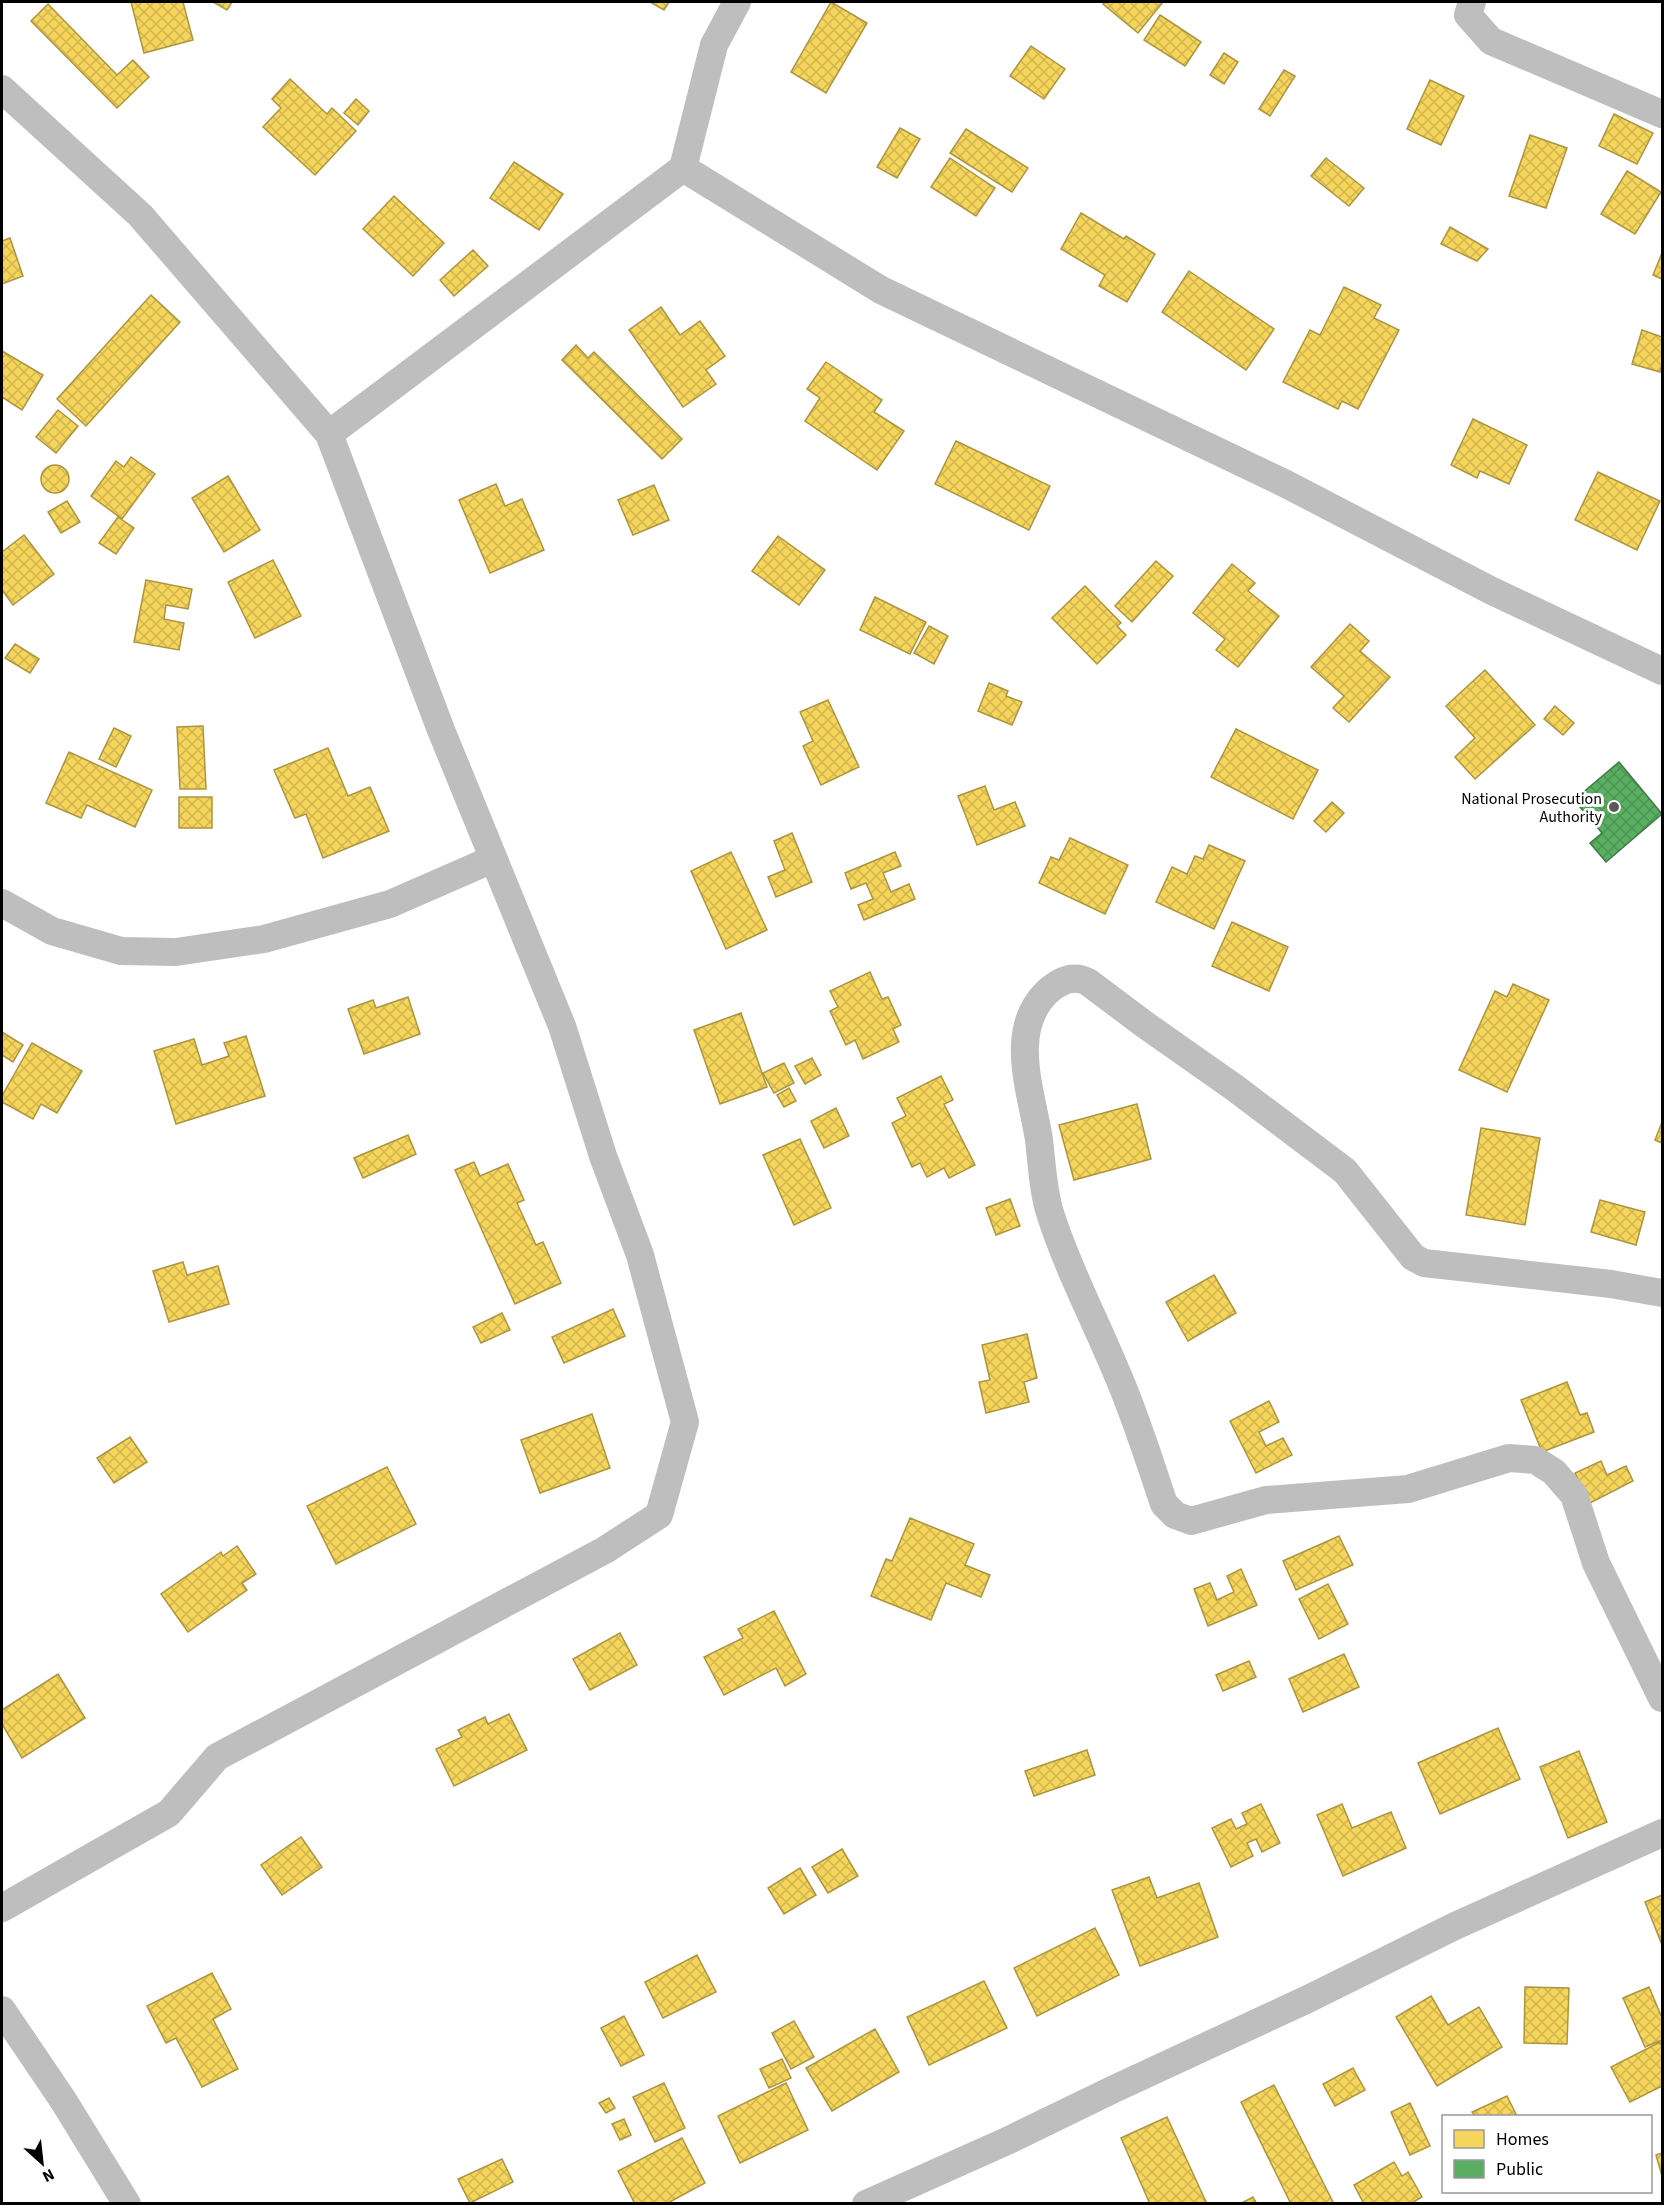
<svg xmlns="http://www.w3.org/2000/svg" width="1664" height="2205" viewBox="0 0 1664 2205" font-family="'Source Sans 3',sans-serif">
<style>
.homes{fill:url(#homes-cross-hatch);stroke:#ac9540;stroke-width:1.5}
.public{fill:url(#public-cross-hatch);stroke:#3f7a44;stroke-width:1.5}
.lines{fill:none;stroke-linecap:round;stroke-linejoin:round}
.minor{stroke:#bebebe;stroke-width:28}
.poi-dot{fill:#595959;stroke:#fff;stroke-width:2}
.labels{text-anchor:middle;stroke-width:6;stroke-linejoin:round;paint-order:stroke}
.poi-label{font-size:16px;fill:#000;stroke:#fff;text-anchor:end}
</style>
<defs>
<pattern id="homes-cross-hatch" width="8" height="8" patternUnits="userSpaceOnUse" patternTransform="scale(1.5)"><rect width="8" height="8" fill="#f6d55c"/><path d="M0 0l8 8M0 8l8-8" fill="none" stroke="#d1b54e"/></pattern>
<pattern id="public-cross-hatch" width="8" height="8" patternUnits="userSpaceOnUse" patternTransform="scale(1.5)"><rect width="8" height="8" fill="#5aae61"/><path d="M0 0l8 8M0 8l8-8" fill="none" stroke="#4c9452"/></pattern>
</defs>
<rect width="100%" height="100%" fill="#fff"/>
<g class="homes">
<polygon points="131,2 183,2 193,40 144,53"/>
<polygon points="213,2 232,2 227,10"/>
<polygon points="650,2 669,2 664,10"/>
<polygon points="831,2 867,23 826,93 791,72"/>
<polygon points="1106,2 1163,2 1138,33 1103,4"/>
<polygon points="48,4 117,75 133,60 149,77 117,108 31,21"/>
<polygon points="1160,15 1201,42 1185,66 1144,40"/>
<polygon points="1031,46 1065,69 1044,99 1010,76"/>
<polygon points="1224,53 1238,62 1224,84 1210,75"/>
<polygon points="1284,70 1295,76 1270,116 1259,109"/>
<polygon points="290,79 327,114 332,108 356,131 315,175 263,127 281,108 272,99"/>
<polygon points="1430,80 1464,96 1441,145 1407,129"/>
<polygon points="356,99 369,111 358,125 344,113"/>
<polygon points="1614,114 1653,133 1637,164 1599,146"/>
<polygon points="900,128 920,139 897,178 877,167"/>
<polygon points="966,129 1028,168 1012,192 950,153"/>
<polygon points="1530,135 1567,148 1546,208 1509,196"/>
<polygon points="950,158 995,188 976,216 931,187"/>
<polygon points="1326,158 1364,188 1349,206 1311,176"/>
<polygon points="514,162 563,194 539,230 490,198"/>
<polygon points="1627,171 1661,192 1635,234 1601,214"/>
<polygon points="394,196 444,243 413,276 363,229"/>
<polygon points="1081,213 1124,239 1126,236 1155,254 1127,302 1099,286 1105,275 1061,249"/>
<polygon points="1450,227 1488,249 1477,261 1441,244"/>
<polygon points="10,238 23,276 2,284 2,241"/>
<polygon points="473,250 488,266 454,296 440,280"/>
<polygon points="1662,253 1662,279 1653,275"/>
<polygon points="1189,271 1274,329 1246,370 1162,312"/>
<polygon points="1344,287 1381,305 1374,318 1399,330 1358,409 1342,401 1338,409 1283,382 1310,330 1320,335"/>
<polygon points="151,295 180,322 86,426 57,399"/>
<polygon points="661,307 680,335 700,321 725,356 706,370 716,384 683,407 629,330"/>
<polygon points="1642,330 1662,337 1662,365 1660,372 1632,364"/>
<polygon points="576,345 588,358 594,352 682,439 662,459 562,360"/>
<polygon points="2,351 43,375 22,410 2,397"/>
<polygon points="826,362 882,400 874,412 904,431 877,470 805,421 820,398 807,389"/>
<polygon points="58,410 78,426 56,453 36,437"/>
<polygon points="1473,419 1527,445 1509,484 1480,471 1477,478 1451,465"/>
<polygon points="956,441 1050,486 1029,530 935,484"/>
<polygon points="131,457 155,474 122,519 91,496 116,461 124,467"/>
<circle cx="55" cy="479" r="14"/>
<polygon points="1598,472 1660,501 1637,550 1575,520"/>
<polygon points="228,476 260,530 224,552 192,498"/>
<polygon points="496,484 505,506 522,499 544,550 490,573 459,500"/>
<polygon points="654,485 669,520 633,535 618,500"/>
<polygon points="67,501 80,522 61,533 48,512"/>
<polygon points="118,517 134,528 116,554 99,543"/>
<polygon points="24,535 54,574 13,605 2,590 2,552"/>
<polygon points="778,536 825,570 799,605 752,571"/>
<polygon points="273,560 301,616 255,638 228,582"/>
<polygon points="1156,561 1173,576 1132,622 1115,606"/>
<polygon points="1232,564 1255,583 1248,591 1279,616 1238,667 1216,650 1225,639 1193,613"/>
<polygon points="146,580 192,589 188,609 166,605 164,619 184,623 179,650 134,642"/>
<polygon points="1085,586 1121,623 1117,626 1126,635 1097,664 1052,618"/>
<polygon points="875,597 926,622 910,654 860,630"/>
<polygon points="1350,624 1369,641 1360,651 1390,677 1349,722 1333,708 1344,696 1311,667"/>
<polygon points="929,626 948,636 934,664 914,653"/>
<polygon points="15,644 39,659 30,673 5,658"/>
<polygon points="1485,670 1535,725 1475,779 1455,757 1475,738 1446,706"/>
<polygon points="989,683 1008,691 1006,696 1022,702 1012,725 978,711"/>
<polygon points="828,700 859,767 821,785 803,746 813,741 800,712"/>
<polygon points="1555,706 1574,723 1563,735 1544,719"/>
<polygon points="203,726 206,789 180,789 177,727"/>
<polygon points="114,728 131,736 116,767 99,759"/>
<polygon points="1236,729 1318,770 1293,819 1211,777"/>
<polygon points="328,748 348,796 370,787 389,831 323,858 306,814 295,818 274,770"/>
<polygon points="69,752 152,790 135,827 87,805 81,818 46,803"/>
<polygon points="985,786 994,810 1015,802 1025,826 977,845 958,796"/>
<rect x="179" y="797" width="33" height="31"/>
<polygon points="1332,802 1344,813 1326,832 1314,821"/>
<polygon points="792,833 812,882 776,897 768,877 785,870 774,841"/>
<polygon points="1070,838 1128,865 1105,914 1039,883 1051,857 1059,860"/>
<polygon points="1209,845 1245,861 1214,929 1156,902 1172,867 1187,874 1195,856 1203,859"/>
<polygon points="731,852 767,930 726,949 691,871"/>
<polygon points="895,852 901,866 883,873 891,892 909,884 915,899 864,920 858,905 873,899 866,883 851,889 845,873"/>
<polygon points="1232,922 1288,947 1269,991 1212,966"/>
<polygon points="870,972 882,999 888,997 901,1025 893,1029 899,1042 863,1059 855,1040 846,1045 830,1011 838,1007 830,991"/>
<polygon points="1513,984 1549,1000 1507,1092 1459,1070 1495,991 1507,997"/>
<polygon points="408,997 420,1034 364,1054 348,1009 373,1000 376,1008"/>
<polygon points="741,1013 767,1087 720,1104 694,1030"/>
<polygon points="2,1032 23,1045 13,1062 2,1055"/>
<polygon points="246,1036 265,1096 176,1124 154,1051 194,1039 202,1065 229,1056 224,1043"/>
<polygon points="32,1043 82,1071 57,1113 41,1104 33,1119 2,1102 2,1096"/>
<polygon points="812,1058 821,1075 805,1084 795,1066"/>
<polygon points="784,1063 794,1083 774,1093 763,1073"/>
<polygon points="941,1076 953,1100 944,1104 975,1165 949,1178 944,1168 927,1177 920,1163 912,1167 892,1123 906,1116 897,1098"/>
<polygon points="789,1088 796,1101 784,1107 777,1095"/>
<polygon points="1137,1104 1151,1159 1074,1180 1059,1125"/>
<polygon points="836,1108 849,1136 824,1148 811,1121"/>
<polygon points="1662,1122 1662,1143 1655,1140"/>
<polygon points="1481,1128 1540,1138 1525,1225 1466,1215"/>
<polygon points="408,1135 416,1154 363,1178 354,1158"/>
<polygon points="800,1139 831,1208 794,1225 763,1155"/>
<polygon points="474,1162 480,1176 508,1164 524,1200 517,1203 536,1245 543,1242 561,1283 515,1304 455,1170"/>
<polygon points="1010,1199 1020,1226 996,1235 986,1208"/>
<polygon points="1600,1200 1645,1212 1636,1245 1591,1232"/>
<polygon points="183,1262 187,1275 218,1266 229,1304 169,1322 153,1271"/>
<polygon points="1214,1275 1236,1313 1188,1341 1166,1302"/>
<polygon points="613,1309 625,1336 564,1363 552,1337"/>
<polygon points="502,1313 510,1330 481,1343 473,1327"/>
<polygon points="1027,1334 1037,1378 1024,1382 1029,1402 986,1413 979,1382 990,1380 982,1345"/>
<polygon points="1567,1382 1580,1415 1587,1413 1594,1432 1542,1452 1521,1400"/>
<polygon points="1269,1401 1279,1422 1259,1432 1266,1446 1283,1438 1292,1455 1256,1473 1230,1421"/>
<polygon points="592,1414 610,1468 540,1493 521,1440"/>
<polygon points="130,1437 147,1462 114,1483 97,1458"/>
<polygon points="1601,1461 1607,1475 1626,1466 1633,1481 1590,1503 1575,1473"/>
<polygon points="387,1467 416,1524 336,1564 307,1506"/>
<polygon points="910,1518 974,1544 965,1565 990,1575 981,1597 946,1583 931,1620 871,1596 886,1559 892,1561"/>
<polygon points="1339,1536 1353,1565 1296,1590 1283,1561"/>
<polygon points="237,1546 256,1574 242,1583 247,1590 188,1632 161,1594 221,1552 223,1556"/>
<polygon points="1241,1569 1257,1605 1208,1626 1194,1589 1210,1583 1217,1600 1234,1592 1227,1576"/>
<polygon points="1328,1584 1348,1624 1319,1639 1299,1599"/>
<polygon points="774,1611 806,1674 785,1686 776,1668 724,1695 704,1657 743,1638 738,1629"/>
<polygon points="620,1633 637,1665 590,1690 573,1659"/>
<polygon points="1344,1654 1359,1687 1303,1712 1289,1679"/>
<polygon points="1249,1661 1256,1677 1223,1691 1216,1675"/>
<polygon points="58,1674 85,1718 22,1758 2,1724 2,1710"/>
<polygon points="509,1714 527,1750 454,1786 436,1749 462,1737 458,1730 485,1717 488,1724"/>
<polygon points="1498,1728 1520,1779 1440,1814 1418,1763"/>
<polygon points="1087,1750 1095,1775 1034,1796 1025,1771"/>
<polygon points="1579,1751 1607,1822 1568,1838 1540,1767"/>
<polygon points="1261,1804 1280,1843 1262,1852 1256,1839 1247,1843 1253,1856 1231,1867 1212,1828 1231,1819 1236,1829 1247,1824 1242,1813"/>
<polygon points="1342,1804 1352,1828 1391,1812 1406,1848 1343,1876 1317,1815"/>
<polygon points="301,1837 322,1867 282,1895 261,1865"/>
<polygon points="842,1849 858,1876 828,1893 812,1867"/>
<polygon points="800,1868 816,1895 784,1914 768,1888"/>
<polygon points="1149,1877 1157,1898 1199,1883 1218,1937 1140,1966 1112,1890"/>
<polygon points="1662,1895 1662,1945 1645,1902"/>
<polygon points="1095,1928 1119,1975 1037,2016 1014,1968"/>
<polygon points="697,1955 716,1992 663,2018 645,1982"/>
<polygon points="212,1973 231,2009 213,2019 238,2069 202,2087 176,2038 166,2043 147,2006"/>
<polygon points="984,1981 1007,2028 929,2065 907,2017"/>
<polygon points="1525,1987 1569,1988 1567,2044 1524,2043"/>
<polygon points="1649,1987 1662,2018 1662,2040 1645,2047 1623,1998"/>
<polygon points="1431,1996 1448,2025 1479,2007 1502,2047 1437,2086 1396,2017"/>
<polygon points="624,2016 644,2055 621,2066 601,2028"/>
<polygon points="794,2021 814,2057 791,2069 772,2033"/>
<polygon points="875,2029 899,2072 832,2111 806,2068"/>
<polygon points="1660,2042 1662,2046 1662,2086 1630,2102 1611,2067"/>
<polygon points="782,2059 791,2078 769,2088 760,2069"/>
<polygon points="1353,2068 1365,2090 1335,2106 1323,2084"/>
<polygon points="664,2083 685,2128 655,2142 633,2097"/>
<polygon points="786,2083 808,2130 740,2163 718,2116"/>
<polygon points="1274,2085 1334,2204 1291,2204 1241,2102"/>
<polygon points="1507,2096 1517,2116 1475,2116 1472,2112"/>
<polygon points="609,2098 615,2108 606,2113 599,2103"/>
<polygon points="1410,2103 1430,2146 1410,2155 1391,2112"/>
<polygon points="1167,2117 1207,2204 1150,2204 1121,2138"/>
<polygon points="624,2119 631,2135 620,2140 612,2124"/>
<polygon points="682,2138 705,2183 666,2204 635,2204 618,2171"/>
<polygon points="1662,2153 1662,2176 1656,2155"/>
<polygon points="502,2159 513,2182 470,2203 458,2179"/>
<polygon points="1394,2162 1402,2176 1408,2172 1422,2197 1410,2204 1364,2204 1354,2185"/>
<polygon points="1253,2197 1257,2204 1240,2204"/>
</g>
<polygon class="public" points="1619,762 1662,814 1606,862 1590,843 1602,833 1574,800"/>
<g class="lines">
<g class="minor">
<polyline points="737,2 714,45 683,168 881,290 1286,484 1492,591 1662,671"/>
<polyline points="1472,2 1468,15 1491,41 1662,114"/>
<polyline points="2,89 140,215 329,434 441,730 562,1026 603,1156 640,1255 685,1422 659,1515 605,1550 217,1757 169,1813 2,1908"/>
<polyline points="329,434 683,168"/>
<polyline points="2,903 52,931 121,951 176,952 264,939 390,904 493,859"/>
<path d="M 1662,1293 L 1611,1284 L 1424,1263 L 1413,1257 L 1345,1171 L 1235,1088 L 1144,1024 L 1088,982 C 1073,974 1059,981 1047,992 C 1007,1031 1032,1093 1039,1140 C 1042,1164 1043,1193 1051,1216 C 1068,1269 1095,1320 1116,1371 C 1135,1414 1149,1460 1164,1504 L 1175,1515 L 1191,1521 L 1266,1500 L 1408,1489 L 1509,1458 L 1535,1460 L 1554,1472 L 1574,1495 L 1596,1563 L 1662,1698"/>
<polyline points="2,2010 63,2100 127,2204"/>
<polyline points="866,2204 1007,2141 1114,2089 1308,1999 1455,1926 1662,1833"/>
</g>
</g>
<circle class="poi-dot" cx="1614" cy="807" r="6"/>
<g class="labels">
<g class="poi-label">
<text x="1602" y="804">National Prosecution<tspan x="1602" dy="18">Authority</tspan></text>
</g>
</g>
<rect width="1664" height="2205" fill="none" stroke="#000000" stroke-width="6"/>
<rect x="1442" y="2115" width="210" height="78" fill="#ffffff" stroke="#999999" stroke-width="1.5"/>
<rect x="1454" y="2130" width="30" height="18" fill="#f6d55c" stroke="#999999" stroke-width="1.5"/>
<text x="1496" y="2145" font-size="18" fill="#000000">Homes</text>
<rect x="1454" y="2160" width="30" height="18" fill="#5aae61" stroke="#999999" stroke-width="1.5"/>
<text x="1496" y="2175" font-size="18" fill="#000000">Public</text>
<g transform="translate(42 2163) rotate(153)" stroke="#ffffff" stroke-width="4.5" paint-order="stroke">
<path d="M0-4.5L10 22L0 15L-10 22Z" fill="#000000"/>
<text y="-9" font-size="16" font-weight="bold" text-anchor="middle" fill="#000000">N</text>
</g>
</svg>
